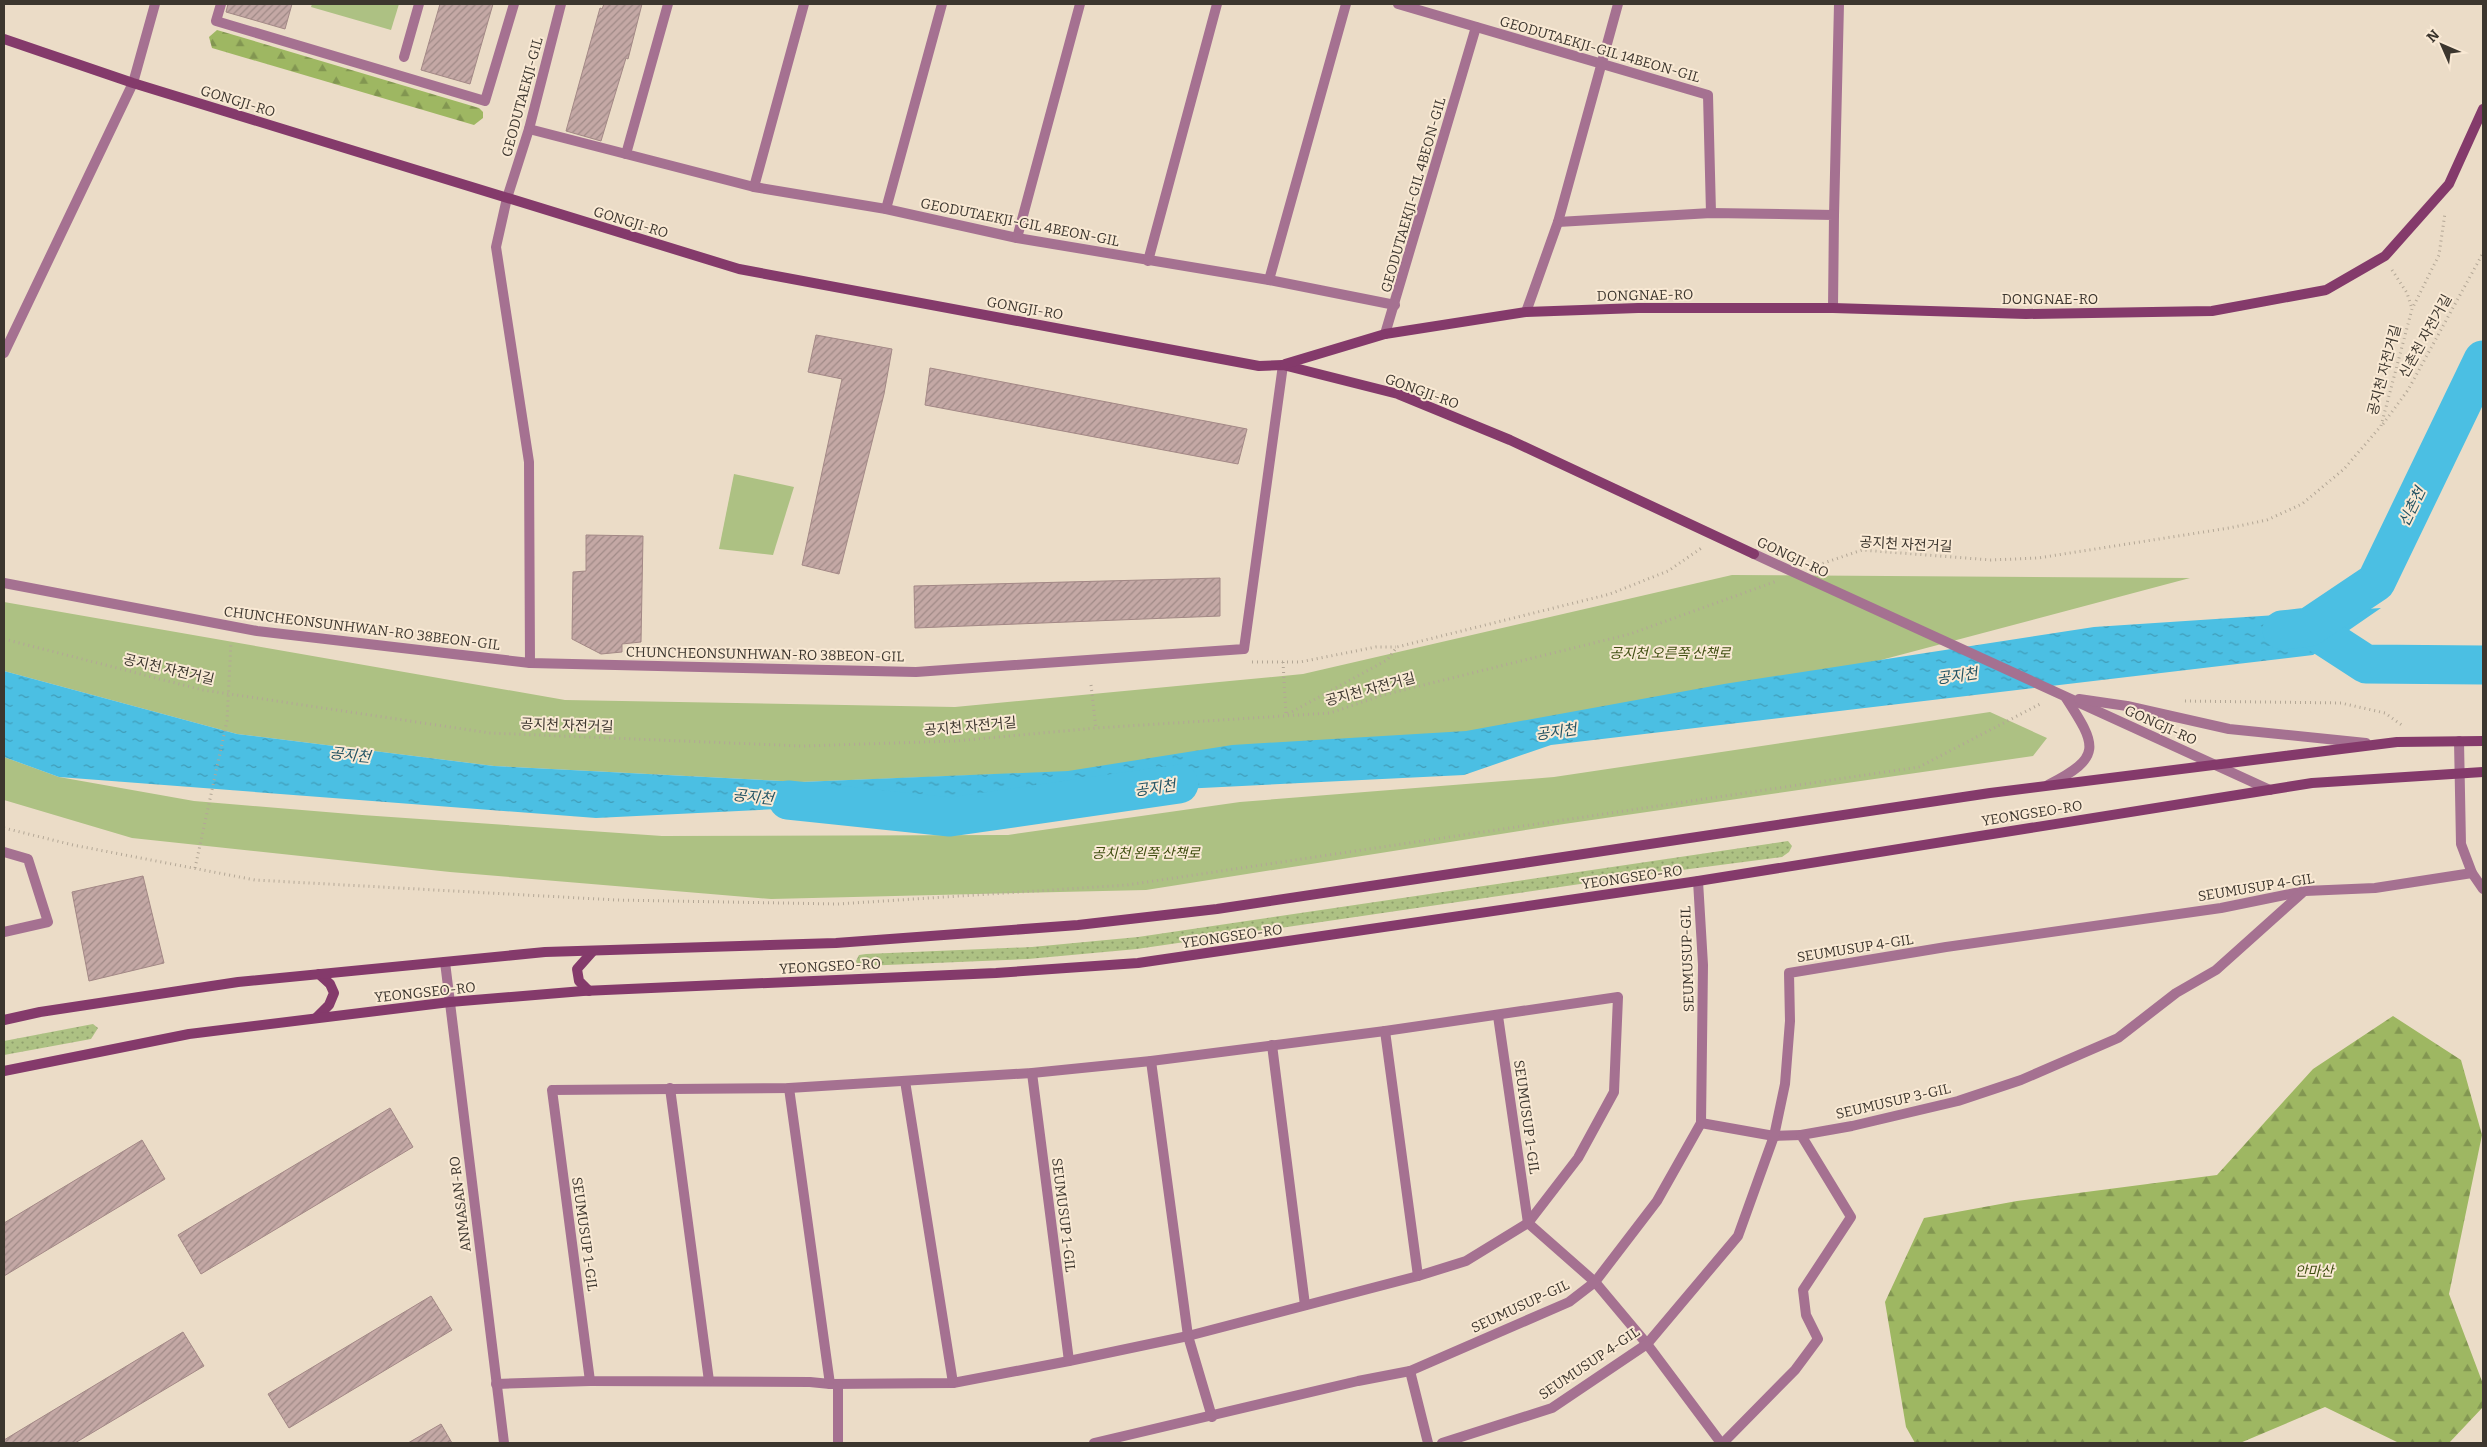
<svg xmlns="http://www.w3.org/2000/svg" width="2487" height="1447" viewBox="0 0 2487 1447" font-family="Bitter,'Noto Sans KR',serif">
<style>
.grass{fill:url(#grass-dots)}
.forest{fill:url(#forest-firs)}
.park{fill:#adc183}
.water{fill:url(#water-ripples)}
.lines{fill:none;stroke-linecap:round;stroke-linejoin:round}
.river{stroke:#4bbfe3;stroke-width:39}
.building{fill:url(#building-hatch);stroke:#a38886}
.path{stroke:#b3a796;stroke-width:3;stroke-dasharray:1 4;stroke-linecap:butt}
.lane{stroke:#a57191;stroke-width:10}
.street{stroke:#a57191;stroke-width:10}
.secondary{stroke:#843a6b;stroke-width:10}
.labels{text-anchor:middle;stroke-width:4;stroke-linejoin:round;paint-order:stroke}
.street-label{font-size:14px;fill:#3c362e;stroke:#f9e9d4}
.park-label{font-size:14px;font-style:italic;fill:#3f4e10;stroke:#f9e9d4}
.water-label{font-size:15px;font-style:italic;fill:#235363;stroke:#f9e9d4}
</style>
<defs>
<pattern id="grass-dots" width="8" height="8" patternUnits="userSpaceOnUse" patternTransform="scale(1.25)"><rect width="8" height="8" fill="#adc183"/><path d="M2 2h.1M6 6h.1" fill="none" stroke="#8e9e6c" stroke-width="1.8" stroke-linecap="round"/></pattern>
<pattern id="forest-firs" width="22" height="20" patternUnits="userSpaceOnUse" patternTransform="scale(1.25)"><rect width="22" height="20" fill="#9eb762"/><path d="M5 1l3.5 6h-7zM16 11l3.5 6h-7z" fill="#829651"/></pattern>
<pattern id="water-ripples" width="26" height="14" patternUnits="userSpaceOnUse" patternTransform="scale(1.25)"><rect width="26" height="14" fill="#4bbfe3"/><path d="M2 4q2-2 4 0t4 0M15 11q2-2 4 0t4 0" fill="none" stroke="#409cb8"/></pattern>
<pattern id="building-hatch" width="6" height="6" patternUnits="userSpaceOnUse" patternTransform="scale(1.25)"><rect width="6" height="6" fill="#c4a8a5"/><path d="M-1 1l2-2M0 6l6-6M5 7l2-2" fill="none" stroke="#a08a87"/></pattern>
</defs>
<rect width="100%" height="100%" fill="#ebdcc7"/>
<g class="grass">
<polygon points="1788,841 1792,846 1789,852 1782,857 1628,877 1137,949 1028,959 863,966 858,966 856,961 859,955 866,954 1032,947 1138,937"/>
<polygon points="93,1024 98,1028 91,1039 4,1055 4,1041"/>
</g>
<g class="forest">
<polygon points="217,30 479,108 483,112 483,118 474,125 212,48 209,37"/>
<polygon points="2393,1016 2461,1060 2482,1135 2449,1294 2483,1384 2483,1407 2449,1443 2399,1443 2325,1407 2240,1443 1915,1443 1906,1427 1885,1302 1924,1218 2017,1201 2217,1175 2313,1069"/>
</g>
<g class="park">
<polygon points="312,4 399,4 391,30 311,7"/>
<polygon points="734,474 794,487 773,555 719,549"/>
<polygon points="1732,575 2190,578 1681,713 1346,761 800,782 494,766 237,734 4,671 4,602 565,700 955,707 1303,674"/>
<polygon points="1990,712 2047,738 2033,756 1564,824 1146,890 771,899 450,872 132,838 4,800 4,757 59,777 194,801 362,815 662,836 1008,835 1240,802 1554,777"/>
</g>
<polygon class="water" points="2381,608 2313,655 1551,745 1464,775 596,818 59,777 4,757 4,671 237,734 494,766 800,782 1068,771 1232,745 1466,731 1724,684 2094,627"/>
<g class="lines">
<g class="river">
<polyline points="2309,627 2366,664 2483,665"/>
<polyline points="2282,630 2309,627 2376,582 2483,360"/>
<polyline points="788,800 950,817 1179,784"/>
</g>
</g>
<g class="building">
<polygon points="228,4 292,4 285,29 226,12"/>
<polygon points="440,4 493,4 470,84 421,70"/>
<polygon points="604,4 642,4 628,59 626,58 601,141 566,131 600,8 602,9"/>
<polygon points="816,335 892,349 884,394 839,574 802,565 842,379 808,372"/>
<polygon points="930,368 1247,429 1238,464 925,405"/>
<polygon points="586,535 643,536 641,642 622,644 622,652 601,654 572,639 573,572 586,571"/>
<polygon points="1220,578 1220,616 915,628 914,586"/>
<polygon points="143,876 164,963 89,981 72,892"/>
<polygon points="390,1108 413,1147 201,1274 178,1235"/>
<polygon points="142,1140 165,1179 4,1276 4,1223"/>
<polygon points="431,1296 452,1330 289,1428 268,1394"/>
<polygon points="183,1332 204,1366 75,1443 4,1443 4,1440"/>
<polygon points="441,1424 452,1443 408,1443"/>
</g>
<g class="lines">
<g class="path">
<polyline points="2392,270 2407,293 2412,309"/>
<polyline points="2383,424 2408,390 2483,253"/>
<polyline points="1818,565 1862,550 1991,560 2038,558 2229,528 2267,520 2302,504 2344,469 2381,426 2412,309 2439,255 2445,213"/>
<polyline points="4,639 203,690 490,733 803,746 955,741 1096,728 1330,713 1383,695 1630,634 1777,581"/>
<polyline points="1252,662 1300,662 1376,647 1396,647"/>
<polyline points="1283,662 1286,715 1387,660 1397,647 1610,594 1668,571 1703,547"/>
<polyline points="1091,685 1096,728"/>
<polyline points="2185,701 2341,703 2385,713 2403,726"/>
<polyline points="4,828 73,845 255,880 616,900 838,904 1127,885 1919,767 2042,703"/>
<polyline points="195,868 227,721 231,642"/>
</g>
<g class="lane">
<polyline points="668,4 626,154 754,187 886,209 1017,238 1269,280 1395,305"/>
<polyline points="1398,4 1708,95 1711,213"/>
<polyline points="754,187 804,4"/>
<polyline points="886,209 942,4"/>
<polyline points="1834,215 1839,4"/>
<polyline points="1558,222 1711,213 1834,215 1833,308"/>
<polyline points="1017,238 1080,4"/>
<polyline points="1148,261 1217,4"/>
<polyline points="1269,280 1346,4"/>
<polyline points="1526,312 1558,222 1618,4"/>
<polyline points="1385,334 1476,27"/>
</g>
<g class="street">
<polyline points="221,4 216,21 485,101 514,4"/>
<polyline points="404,57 419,4"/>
<polyline points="529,129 626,154"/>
<polyline points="4,353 133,83 155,4"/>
<polyline points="1754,554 2270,790"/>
<polyline points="4,583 257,631 530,663 916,672 1244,649 1283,365"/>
<polyline points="530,663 529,462 496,247 507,198 529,129 561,4"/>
<polyline points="2079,699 2127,706 2229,729 2366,743"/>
<polyline points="2459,741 2461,844 2472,873 2483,889"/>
<path d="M 2048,785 C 2103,757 2097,746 2066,698"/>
<polyline points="4,852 28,859 48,922 4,932"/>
<polyline points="445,962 504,1443"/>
<polygon points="1618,997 1614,1092 1578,1158 1528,1223 1466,1261 1418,1276 1188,1336 1069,1361 953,1383 830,1384 810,1382 590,1381 552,1090 789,1088 1032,1073 1151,1061 1385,1031"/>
<polyline points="1498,1016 1528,1223 1595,1282 1647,1344 1721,1443"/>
<polyline points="1385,1031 1418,1276"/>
<polyline points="1272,1045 1305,1305"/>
<polyline points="1151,1061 1188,1336 1212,1417"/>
<polyline points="1032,1073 1069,1361"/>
<polyline points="905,1081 953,1383"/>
<polyline points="670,1088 709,1381"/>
<polyline points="789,1088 830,1384"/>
<polyline points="1701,1123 1774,1136 1801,1135"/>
<polyline points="1410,1371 1428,1443"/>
<polyline points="496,1384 590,1381"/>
<polyline points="838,1443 838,1384"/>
<polyline points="1094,1443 1358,1381 1410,1371 1569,1302 1595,1282 1657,1201 1701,1123 1703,965 1698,881"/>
<polyline points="1442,1443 1552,1408 1647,1344 1738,1236 1774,1136 1785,1084 1790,1021 1789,973 1946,947 2221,908 2305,891 2375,888 2472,873"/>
<polyline points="1723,1443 1795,1370 1818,1339 1806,1315 1803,1290 1851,1217 1801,1135 1852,1126 1958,1101 2021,1080 2118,1038 2176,993 2216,970 2302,893"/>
</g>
<g class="secondary">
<polyline points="4,39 133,83 739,269 1259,366 1283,365 1398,394 1510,440 1754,554"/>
<polyline points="1285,364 1385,334 1526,312 1638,308 1833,308 2026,314 2212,311 2326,290 2385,256 2449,184 2483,109"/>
<polyline points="589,991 579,981 577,969 593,951"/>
<polyline points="316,1018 329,1005 334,993 330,984 319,974"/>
<polyline points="4,1020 40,1012 238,982 545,952 836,943 1078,925 1217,909 1990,793 2397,742 2483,741"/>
<polyline points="4,1071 189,1034 450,1002 583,991 996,973 1138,963 1698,881 2312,783 2483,772"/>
</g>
</g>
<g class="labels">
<g class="street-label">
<text transform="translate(1600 49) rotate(16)" y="5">GEODUTAEKJI-GIL 14BEON-GIL</text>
<text transform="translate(522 97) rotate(-75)" y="5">GEODUTAEKJI-GIL</text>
<text transform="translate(238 101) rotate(17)" y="5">GONGJI-RO</text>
<text transform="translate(1413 195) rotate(-74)" y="5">GEODUTAEKJI-GIL 4BEON-GIL</text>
<text transform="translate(631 222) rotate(17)" y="5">GONGJI-RO</text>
<text transform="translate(1020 222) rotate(11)" y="5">GEODUTAEKJI-GIL 4BEON-GIL</text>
<text transform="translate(1645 295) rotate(-1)" y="5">DONGNAE-RO</text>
<text x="2050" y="304">DONGNAE-RO</text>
<text transform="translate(1025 308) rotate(10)" y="5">GONGJI-RO</text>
<text transform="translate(2425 336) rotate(-61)" y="5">신촌천 자전거길</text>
<text transform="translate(2384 370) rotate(-75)" y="5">공지천 자전거길</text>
<text transform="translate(1422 391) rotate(20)" y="5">GONGJI-RO</text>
<text transform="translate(1906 544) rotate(3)" y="5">공지천 자전거길</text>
<text transform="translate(1793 557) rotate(25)" y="5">GONGJI-RO</text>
<text transform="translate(362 628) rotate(7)" y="5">CHUNCHEONSUNHWAN-RO 38BEON-GIL</text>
<text transform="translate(765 654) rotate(1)" y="5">CHUNCHEONSUNHWAN-RO 38BEON-GIL</text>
<text transform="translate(169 669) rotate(13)" y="5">공지천 자전거길</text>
<text transform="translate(1370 689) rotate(-15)" y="5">공지천 자전거길</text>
<text transform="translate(567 725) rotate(2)" y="5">공지천 자전거길</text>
<text transform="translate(2161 725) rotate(24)" y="5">GONGJI-RO</text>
<text transform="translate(970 726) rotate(-5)" y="5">공지천 자전거길</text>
<text transform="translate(2032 813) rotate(-9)" y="5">YEONGSEO-RO</text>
<text transform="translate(1632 877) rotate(-8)" y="5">YEONGSEO-RO</text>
<text transform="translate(2256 887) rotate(-9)" y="5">SEUMUSUP 4-GIL</text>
<text transform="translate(1232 936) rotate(-8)" y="5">YEONGSEO-RO</text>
<text transform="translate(1855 948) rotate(-9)" y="5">SEUMUSUP 4-GIL</text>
<text transform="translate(1687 959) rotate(-92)" y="5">SEUMUSUP-GIL</text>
<text transform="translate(830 966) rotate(-3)" y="5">YEONGSEO-RO</text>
<text transform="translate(425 992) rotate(-6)" y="5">YEONGSEO-RO</text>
<text transform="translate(1893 1101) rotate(-13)" y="5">SEUMUSUP 3-GIL</text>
<text transform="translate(1527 1117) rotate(82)" y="5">SEUMUSUP 1-GIL</text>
<text transform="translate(460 1204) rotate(-97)" y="5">ANMASAN-RO</text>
<text transform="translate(1064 1215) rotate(83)" y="5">SEUMUSUP 1-GIL</text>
<text transform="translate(585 1234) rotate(82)" y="5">SEUMUSUP 1-GIL</text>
<text transform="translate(1520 1306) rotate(-25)" y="5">SEUMUSUP-GIL</text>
<text transform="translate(1589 1363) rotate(-34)" y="5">SEUMUSUP 4-GIL</text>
</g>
<g class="park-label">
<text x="1670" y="658">공지천 오른쪽 산책로</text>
<text x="1146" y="858">공치천 왼쪽 산책로</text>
<text x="2314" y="1276">안마산</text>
</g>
<g class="water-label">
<text transform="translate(2412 507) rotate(-64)" y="5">신촌천</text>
<text transform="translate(1957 676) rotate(-8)" y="5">공지천</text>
<text transform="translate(1556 732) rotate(-8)" y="5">공지천</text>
<text transform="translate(350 755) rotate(6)" y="5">공지천</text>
<text transform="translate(1155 788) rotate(-8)" y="5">공지천</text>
<text transform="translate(753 797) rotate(6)" y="5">공지천</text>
</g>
</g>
<rect width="2487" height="1447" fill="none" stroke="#3c362e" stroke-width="10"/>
<g transform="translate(2442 45) rotate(315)" stroke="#f9e9d4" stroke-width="4" paint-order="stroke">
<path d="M0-4L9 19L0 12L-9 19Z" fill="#3c362e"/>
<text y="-8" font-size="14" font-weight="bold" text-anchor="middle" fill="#3c362e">N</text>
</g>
</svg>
